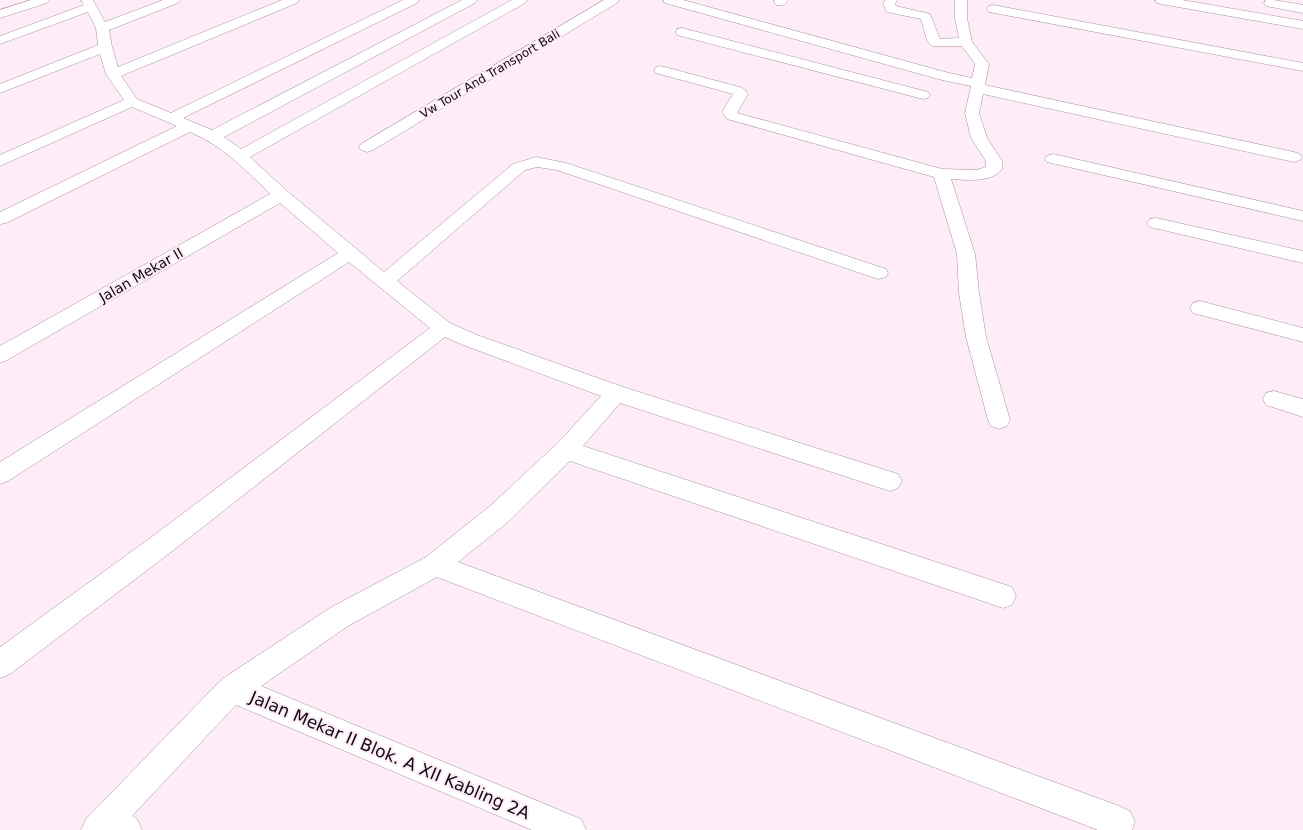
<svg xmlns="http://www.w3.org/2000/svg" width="1303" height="830" viewBox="0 0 1303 830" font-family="'DejaVu Sans',sans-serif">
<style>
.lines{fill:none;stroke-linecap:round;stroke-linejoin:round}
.minor-casing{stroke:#a5919e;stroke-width:1}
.minor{fill:#fff;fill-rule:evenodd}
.labels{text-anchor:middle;stroke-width:4;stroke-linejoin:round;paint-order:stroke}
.far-street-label{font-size:12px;fill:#110a0f;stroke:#feedf8}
.street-label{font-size:14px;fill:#110a0f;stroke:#feedf8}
.near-street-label{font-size:17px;fill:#110a0f;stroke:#feedf8}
</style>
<rect width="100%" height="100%" fill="#feedf8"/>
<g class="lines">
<defs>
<g id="minor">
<polygon points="31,0 49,0 47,3 0,18 0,10"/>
<path d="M 81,0 L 93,0 L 105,22 L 163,0 L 180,0 L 178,3 L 109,30 L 112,47 L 118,67 L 282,0 L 299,0 L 297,3 L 121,76 L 137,99 L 171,113 L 403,0 L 419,0 L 417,3 L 183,118 L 212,130 L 462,0 L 477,0 L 475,3 L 224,137 L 241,149 L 512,0 L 527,0 L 525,3 L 250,157 L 287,191 L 384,272 L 513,164 L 536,157 L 566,163 L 886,269 L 888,273 L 886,277 L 879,279 L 872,277 L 557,170 L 537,167 L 525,170 L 397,281 L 450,323 L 477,335 L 623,387 L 898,474 L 902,481 L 898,488 L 890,491 L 620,403 L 583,446 L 1003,584 L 1012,587 L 1016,596 L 1012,605 L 1003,608 L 570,461 L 508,522 L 458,562 L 1119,806 L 1130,811 L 1135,822 L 1132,830 L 1098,830 L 437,577 L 348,626 L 261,686 L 581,819 L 586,830 L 532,830 L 236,705 L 132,816 L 137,819 L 142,830 L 81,830 L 86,819 L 222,679 L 330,608 L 426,557 L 490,506 L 558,443 L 601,396 L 463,345 L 445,337 L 171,552 L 10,674 L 0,678 L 0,647 L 153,536 L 430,328 L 349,262 L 8,481 L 0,484 L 0,462 L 338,253 L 280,203 L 7,360 L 0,363 L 0,346 L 270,194 C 245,169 223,146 190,132 L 6,223 L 0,224 L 0,212 L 177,126 L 132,107 L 0,166 L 0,155 L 124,100 L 106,74 L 100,54 L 0,93 L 0,84 L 98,45 L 96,28 L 88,12 L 0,44 L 0,36 L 84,5 Z"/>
<polygon points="604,0 619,0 617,3 373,150 367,152 361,150 359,147 361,144"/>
<path d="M 663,0 L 683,0 L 949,73 L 972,78 L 975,64 L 962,46 L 932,46 L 927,41 L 921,19 L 887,12 L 883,4 L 885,0 L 897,0 L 895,4 L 896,6 L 930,14 L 940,39 L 959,38 L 955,18 L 955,0 L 967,0 L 967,18 L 972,42 L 989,64 L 985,85 L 1294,152 L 1300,154 L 1302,157 L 1300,160 L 1294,162 L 983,94 L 979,113 L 987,138 L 1002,161 L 1002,169 C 992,183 966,180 951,179 L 975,254 L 979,293 L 986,337 L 1010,420 L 1007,426 L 999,429 L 991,426 L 988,420 L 966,337 L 959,293 L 957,254 L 934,177 L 727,119 L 722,112 L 733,94 L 656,73 L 654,70 L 656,67 L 661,66 L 743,88 L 748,94 L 737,113 L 942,169 L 977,170 L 986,167 L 986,161 L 971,138 L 965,113 L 971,86 L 942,80 L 665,3 Z"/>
<path d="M 775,0 L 788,0 C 785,5 782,6 776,5 L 774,2 Z"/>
<polygon points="1155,0 1182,0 1303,21 1303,29 1161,4 1157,3"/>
<polygon points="1266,0 1274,0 1303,5 1303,13 1266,6 1264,3"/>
<polygon points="993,5 1303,63 1303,71 989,12 987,9 989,6"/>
<polygon points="682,28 928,92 930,95 928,98 923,99 677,35 676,32 677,29"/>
<polygon points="1053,154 1303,211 1303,221 1047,162 1045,159 1047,156"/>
<polygon points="1156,218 1303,251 1303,263 1150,227 1147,223 1150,219"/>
<polygon points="1200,301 1303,328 1303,342 1193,313 1190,308 1193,303"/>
<polygon points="1274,391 1303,399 1303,417 1266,405 1263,399 1266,393"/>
</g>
</defs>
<use href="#minor" class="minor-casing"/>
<use href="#minor" class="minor"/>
</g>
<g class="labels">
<g class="far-street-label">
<text transform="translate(490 74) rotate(-31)" y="4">Vw Tour And Transport Bali</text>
</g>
<g class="street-label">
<text transform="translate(141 275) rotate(-30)" y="5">Jalan Mekar II</text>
</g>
<g class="near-street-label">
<text transform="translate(390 755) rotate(23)" y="6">Jalan Mekar II Blok. A XII Kabling 2A</text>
</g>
</g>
</svg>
